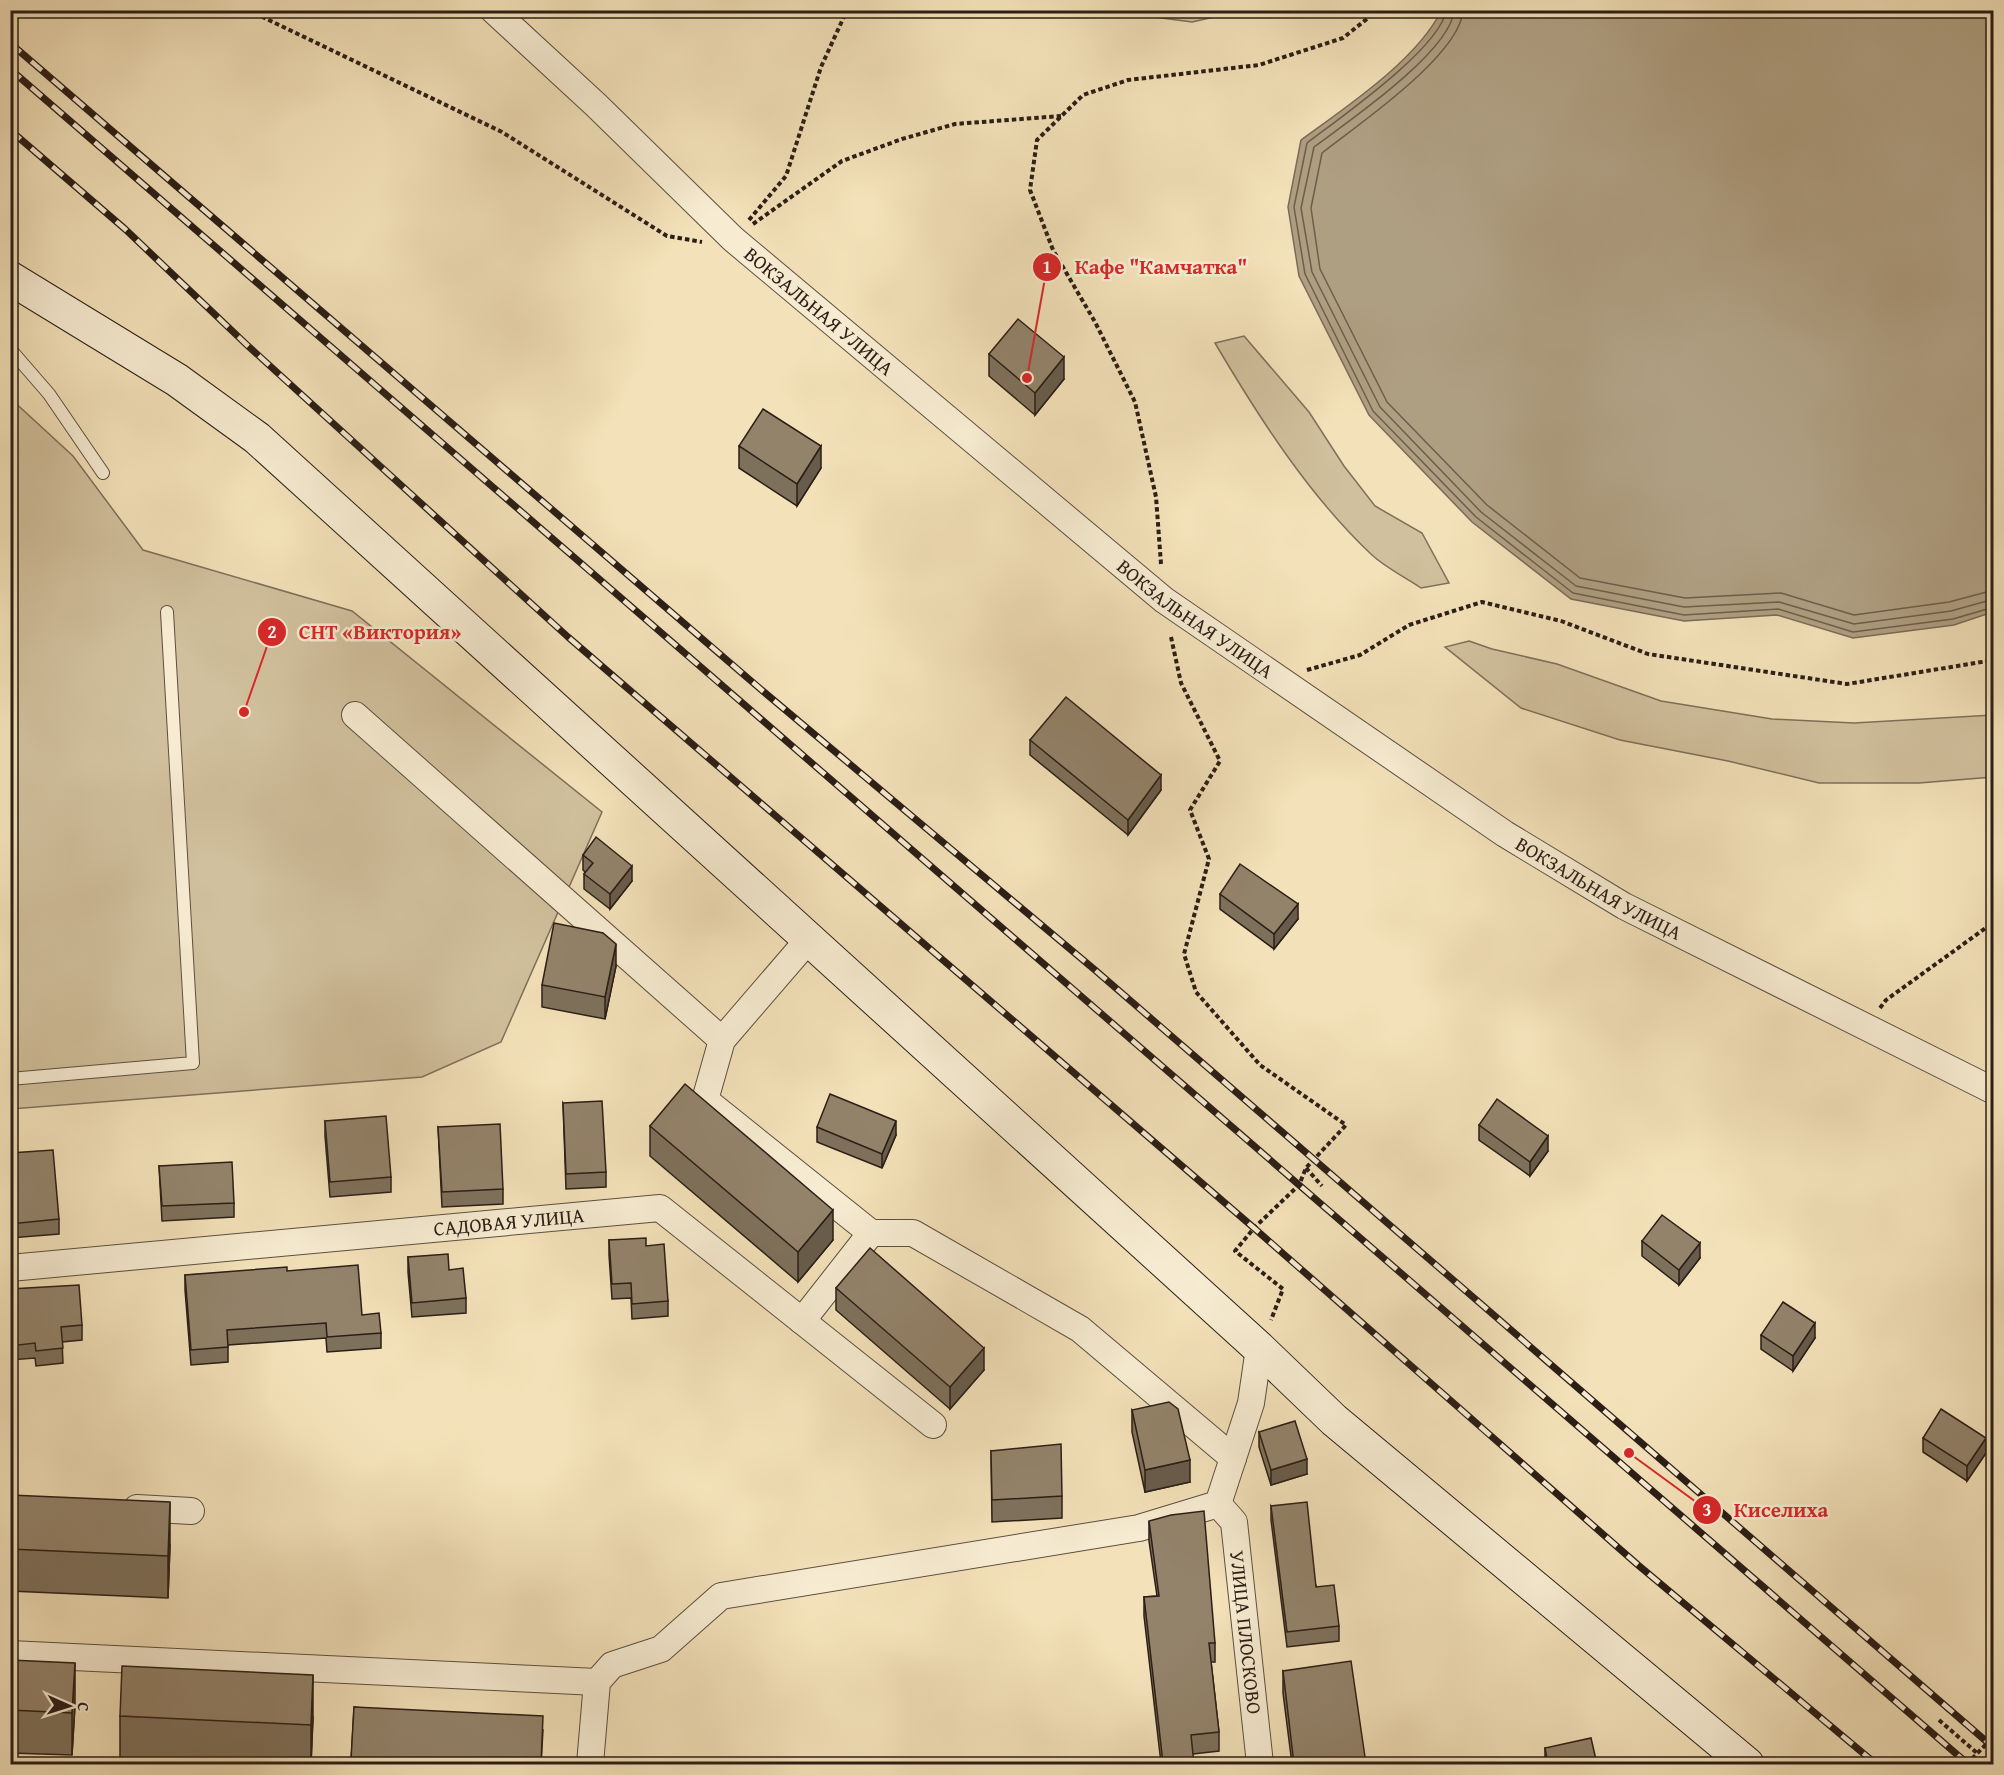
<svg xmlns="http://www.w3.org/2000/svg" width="2004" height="1775" viewBox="0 0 2004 1775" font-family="'Gentium Book Plus',serif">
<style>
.green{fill:#d1c09d;stroke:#7e6f5a;stroke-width:1.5}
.water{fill:#af9f82;stroke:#7a6b57;stroke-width:1.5}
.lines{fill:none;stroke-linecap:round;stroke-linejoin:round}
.shore{stroke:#6d5e4c;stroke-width:1.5}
.lane-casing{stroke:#5d4f3f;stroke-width:14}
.street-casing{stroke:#5d4f3f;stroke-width:28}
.secondary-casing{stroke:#2b1e16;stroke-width:35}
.path{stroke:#2b1e16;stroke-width:4;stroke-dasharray:4.5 3;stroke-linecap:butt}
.lane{stroke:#f7ecd2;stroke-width:12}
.street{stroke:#f7ecd2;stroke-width:26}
.secondary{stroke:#f7ecd2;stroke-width:33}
.rail-casing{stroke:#2b1e16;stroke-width:7}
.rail{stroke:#f7ecd2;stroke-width:4.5;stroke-dasharray:14;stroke-linecap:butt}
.wall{fill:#7e715c;stroke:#2b1e16;stroke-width:1.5}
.shaded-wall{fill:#675c4b;stroke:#2b1e16;stroke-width:1.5}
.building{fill:#93836b;stroke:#2b1e16;stroke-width:1.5}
.labels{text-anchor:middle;stroke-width:5;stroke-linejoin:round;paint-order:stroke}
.street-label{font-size:20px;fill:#2b1e16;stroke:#f7ecd2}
.leader{fill:none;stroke:#d62828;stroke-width:2}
.callout-dot{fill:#d62828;stroke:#f7ecd2;stroke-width:2}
.mark-label{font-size:18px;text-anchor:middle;font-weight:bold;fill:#fff}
.callout-label{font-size:21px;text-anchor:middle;font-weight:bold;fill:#d62828;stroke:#f7ecd2;stroke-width:5;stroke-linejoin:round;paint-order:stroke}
</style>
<rect width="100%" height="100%" fill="#f3e1b9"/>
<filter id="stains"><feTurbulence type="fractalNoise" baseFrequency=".00333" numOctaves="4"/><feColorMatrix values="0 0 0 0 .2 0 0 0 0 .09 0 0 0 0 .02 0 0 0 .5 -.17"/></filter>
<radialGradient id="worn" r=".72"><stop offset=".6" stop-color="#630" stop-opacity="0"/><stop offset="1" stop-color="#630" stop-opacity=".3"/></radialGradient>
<g class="green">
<polygon points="1108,11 1241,10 1241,11 1192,22"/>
<path d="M 1244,336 L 1309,412 L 1344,466 L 1375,506 L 1422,533 L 1449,583 L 1421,588 C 1405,577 1386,568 1372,555 C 1309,496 1258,416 1215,343 Z"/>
<polygon points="10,398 73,456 143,550 352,611 602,812 501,1042 422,1077 11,1109"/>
<polygon points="1469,641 1492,649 1557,664 1661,701 1772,719 1854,723 1993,715 1993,777 1919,783 1819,783 1728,761 1620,740 1521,708 1445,647"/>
</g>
<path class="water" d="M 1441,11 L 1993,11 L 1993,612 L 1954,625 L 1853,638 L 1777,615 L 1684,621 L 1571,599 L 1472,522 L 1369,415 L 1299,276 L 1288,207 L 1301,140 C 1346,107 1417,60 1441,11 Z"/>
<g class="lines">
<g class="shore">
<path d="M 1446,10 C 1442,47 1337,120 1307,143 L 1294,207 L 1305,274 L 1373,411 L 1476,517 L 1573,593 L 1684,615 L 1778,609 L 1853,632 L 1953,619 L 1994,607"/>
<path d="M 1454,10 C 1452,51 1346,123 1314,147 L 1301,208 L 1312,272 L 1380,407 L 1481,512 L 1576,586 L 1684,607 L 1779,602 L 1854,624 L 1951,611 L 1994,599"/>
<path d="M 1463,10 C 1461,55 1356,126 1322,153 L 1311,208 L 1320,269 L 1387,402 L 1487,505 L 1580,578 L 1685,598 L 1781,593 L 1854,615 L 1949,602 L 1994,590"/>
</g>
<defs>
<g id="lane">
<polyline points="10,349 49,394 103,473"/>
<polyline points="10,1079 193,1063 167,612"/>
</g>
<g id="street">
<path id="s1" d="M 493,10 L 596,105 L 733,239 L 1164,600 L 1505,834 L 1624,906 L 1994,1091"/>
<polyline points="355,715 722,1040"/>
<polyline points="809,939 722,1040 705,1100 871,1233"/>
<path id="s2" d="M 10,1268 L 660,1208 L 933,1425"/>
<polyline points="802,1321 871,1233 913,1233 1080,1329 1233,1458"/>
<path id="s3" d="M 1218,1504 L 1234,1522 L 1260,1764"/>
<polyline points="137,1508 191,1511"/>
<polyline points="10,1654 597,1682"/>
<polyline points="590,1764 597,1682 612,1665 661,1649 721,1596 1139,1528 1218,1504 1251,1403 1259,1348"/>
</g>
<polyline id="secondary" points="10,278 177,380 257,438 1259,1348 1334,1420 1747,1764"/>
</defs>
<use href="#lane" class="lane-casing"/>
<use href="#street" class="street-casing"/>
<use href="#secondary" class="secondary-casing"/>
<g class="path">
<polyline points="248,10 502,132 667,236 702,242"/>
<polyline points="749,220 786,176 821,67 847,10"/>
<polyline points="753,224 842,161 902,139 955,124 1061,116"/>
<polyline points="1161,564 1156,497 1135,402 1095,322 1053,250 1030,190 1037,140 1083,95 1128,80 1259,65 1343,38 1378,10"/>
<polyline points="1171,637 1181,683 1220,761 1190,810 1209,859 1184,954 1196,992 1260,1065 1346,1125 1306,1168 1299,1185 1254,1228 1235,1251 1283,1289 1271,1320"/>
<polyline points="1307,670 1360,655 1409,625 1482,602 1561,621 1648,654 1847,684 1994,660"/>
<polyline points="1880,1008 1886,1000 1994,922"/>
<polyline points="1306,1168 1322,1186"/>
<polyline points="1939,1720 1977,1753"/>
<polyline points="1967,1764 1994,1736"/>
</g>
<use href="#lane" class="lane"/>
<use href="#street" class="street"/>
<use href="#secondary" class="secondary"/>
<defs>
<g id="rail">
<polyline points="10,43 764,692 1095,970 1994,1748"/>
<polyline points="10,69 1968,1764"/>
<polyline points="10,130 125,229 247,345 568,637 1254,1228 1638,1565 1876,1764"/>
</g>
</defs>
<use href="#rail" class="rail-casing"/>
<use href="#rail" class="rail"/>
</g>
<g class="wall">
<polygon points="989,354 1064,379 1035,415 989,376"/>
<polygon points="739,446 821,468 797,506 739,468"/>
<polygon points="1030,740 1161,790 1128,835 1030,755"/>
<polygon points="583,855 632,881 610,909 584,889 584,874 585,872 583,870"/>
<polygon points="1220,894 1298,919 1274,949 1220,909"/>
<polygon points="616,966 605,1019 542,1007 542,985"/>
<polygon points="563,1103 606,1172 606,1187 566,1189"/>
<polygon points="325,1121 391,1177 391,1192 330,1197 325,1136"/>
<polygon points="1479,1125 1548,1151 1530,1176 1479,1140"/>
<polygon points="650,1126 833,1240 798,1282 650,1156"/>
<polygon points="438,1127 503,1189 503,1204 442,1207"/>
<polygon points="817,1127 896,1135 882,1168 817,1142"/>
<polygon points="10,1153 59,1219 59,1234 10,1238"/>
<polygon points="159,1166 234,1203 234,1217 162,1221"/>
<polygon points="609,1240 646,1246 668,1301 668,1316 632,1319 631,1298 612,1299 609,1255"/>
<polygon points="1642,1241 1700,1258 1679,1285 1642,1256"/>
<polygon points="408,1257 449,1270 466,1298 466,1313 412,1317 408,1272"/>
<polygon points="287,1271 362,1315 381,1333 381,1348 327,1352 326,1338 228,1345 228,1362 191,1365 185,1290 185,1275"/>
<polygon points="836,1288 984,1370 950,1409 836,1310"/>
<polygon points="10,1289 82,1325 82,1340 62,1342 63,1363 36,1366 35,1358 10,1360"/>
<polygon points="1761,1335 1815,1338 1793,1371 1761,1349"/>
<polygon points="1132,1410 1190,1482 1145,1492 1132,1432"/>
<polygon points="1259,1432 1307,1474 1271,1485 1259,1447"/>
<polygon points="1923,1438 1986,1453 1967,1481 1923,1452"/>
<polygon points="991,1451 1062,1496 1062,1518 992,1522"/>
<polygon points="10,1495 170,1545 168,1598 10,1591"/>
<polygon points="1271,1506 1339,1626 1339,1641 1287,1647 1271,1520"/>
<polygon points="1149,1521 1215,1643 1215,1662 1211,1662 1219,1732 1219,1751 1193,1754 1161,1763 1144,1616 1144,1597 1157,1596 1149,1541"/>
<polygon points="10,1660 75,1705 72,1755 10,1753"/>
<polygon points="1283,1671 1366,1764 1292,1764 1283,1693"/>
<polygon points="354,1707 543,1730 541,1764 351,1764"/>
<polygon points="120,1716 313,1717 311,1764 249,1764 120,1759"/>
<polygon points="1545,1748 1597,1764 1545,1764"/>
</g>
<g class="shaded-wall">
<polygon points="1064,357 1064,379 1035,415 1035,393"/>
<polygon points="821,446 821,468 797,506 797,484"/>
<polygon points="1161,775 1161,790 1128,835 1128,820"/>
<polygon points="632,866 632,881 610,909 610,894"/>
<polygon points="1298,904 1298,919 1274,949 1274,934"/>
<polygon points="616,944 616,966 605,1019 605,997"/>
<polygon points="896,1121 896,1135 882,1168 882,1154"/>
<polygon points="1548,1136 1548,1151 1530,1176 1530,1162"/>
<polygon points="833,1210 833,1240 798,1282 798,1252"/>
<polygon points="1700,1243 1700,1258 1679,1285 1679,1270"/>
<polygon points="1815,1323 1815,1338 1793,1371 1793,1356"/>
<polygon points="984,1348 984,1370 950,1409 950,1387"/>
<polygon points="1986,1438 1986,1453 1967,1481 1967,1466"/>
<polygon points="1307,1459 1307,1474 1271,1485 1271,1470"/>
<polygon points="1190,1460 1190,1482 1145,1492 1145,1470"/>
<polygon points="170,1502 170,1545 168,1598 168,1556"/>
<polygon points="75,1663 75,1705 72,1755 72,1713"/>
<polygon points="313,1675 313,1717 311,1764 311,1725"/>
</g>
<g class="building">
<polygon points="1018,319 1064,357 1035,393 989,354"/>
<polygon points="763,409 821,446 797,484 739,446"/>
<polygon points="1066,697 1161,775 1128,820 1030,740"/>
<polygon points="596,837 632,866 610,894 584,874 593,863 583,855"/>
<polygon points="1240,864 1298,904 1274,934 1220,894"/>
<polygon points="554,923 603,933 616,944 605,997 542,985"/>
<polygon points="685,1084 833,1210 798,1252 650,1126"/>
<polygon points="830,1094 896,1121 882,1154 817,1127"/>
<polygon points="1497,1099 1548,1136 1530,1162 1479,1125"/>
<polygon points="602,1101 606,1172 566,1174 563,1103"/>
<polygon points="386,1116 391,1177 330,1182 325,1121"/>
<polygon points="500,1124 503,1189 442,1192 438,1127"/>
<polygon points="53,1150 59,1219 10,1224 10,1153"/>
<polygon points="232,1162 234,1203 162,1206 159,1166"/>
<polygon points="1662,1215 1700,1243 1679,1270 1642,1241"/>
<polygon points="646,1238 646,1246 664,1244 668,1301 632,1304 631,1283 612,1284 609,1240"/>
<polygon points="870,1248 984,1348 950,1387 836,1288"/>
<polygon points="448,1254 449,1270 463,1268 466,1298 412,1303 408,1257"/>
<polygon points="358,1265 362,1315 379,1313 381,1333 327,1337 326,1323 227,1330 228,1347 191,1350 185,1275 287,1267 287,1271"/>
<polygon points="79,1285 82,1325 61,1327 63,1348 36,1351 35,1343 10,1346 10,1289"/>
<polygon points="1783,1302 1815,1323 1793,1356 1761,1335"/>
<polygon points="1169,1402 1178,1409 1190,1460 1145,1470 1132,1410"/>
<polygon points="1941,1409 1986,1438 1967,1466 1923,1438"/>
<polygon points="1295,1421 1307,1459 1271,1470 1259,1432"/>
<polygon points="1061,1444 1062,1496 992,1500 991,1451"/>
<polygon points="10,1495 170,1502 168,1556 10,1549"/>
<polygon points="1307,1502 1316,1587 1334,1585 1339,1626 1287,1632 1271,1506"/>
<polygon points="1204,1511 1215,1643 1209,1643 1219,1732 1191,1735 1194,1764 1157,1764 1156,1763 1163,1763 1144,1597 1159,1596 1149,1521 1171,1515"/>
<polygon points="10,1660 75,1663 72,1713 10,1710"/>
<polygon points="1351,1661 1366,1764 1294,1764 1283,1671"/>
<polygon points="122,1666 313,1675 311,1725 120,1716"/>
<polygon points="354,1707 543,1716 541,1764 471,1764 351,1759"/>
<polygon points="1591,1738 1597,1764 1548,1764 1545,1748"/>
</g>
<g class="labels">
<g class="street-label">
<text dy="7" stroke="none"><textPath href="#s1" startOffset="444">ВОКЗАЛЬНАЯ УЛИЦА</textPath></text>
<text dy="7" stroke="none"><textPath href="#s1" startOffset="930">ВОКЗАЛЬНАЯ УЛИЦА</textPath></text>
<text dy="7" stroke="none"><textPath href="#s1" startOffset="1416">ВОКЗАЛЬНАЯ УЛИЦА</textPath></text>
<text dy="7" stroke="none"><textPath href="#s2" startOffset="501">САДОВАЯ УЛИЦА</textPath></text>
<text dy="7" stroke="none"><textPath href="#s3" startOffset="135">УЛИЦА ПЛОСКОВО</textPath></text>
</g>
</g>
<path class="leader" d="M1027 378L1047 267M244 712L272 632M1629 1453L1707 1510"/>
<g class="callout-dot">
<circle cx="1027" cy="378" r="6"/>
<circle cx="244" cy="712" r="6"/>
<circle cx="1629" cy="1453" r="6"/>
<circle cx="1047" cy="267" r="15"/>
<circle cx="272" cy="632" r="15"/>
<circle cx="1707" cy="1510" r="15"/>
</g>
<g class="mark-label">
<text x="1047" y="273">1</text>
<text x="272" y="638">2</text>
<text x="1707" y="1516">3</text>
</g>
<g class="callout-label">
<text x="1161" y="274">Кафе "Камчатка"</text>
<text x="380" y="639">СНТ «Виктория»</text>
<text x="1781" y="1517">Киселиха</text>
</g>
<rect width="2004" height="1775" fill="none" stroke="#f3e1b9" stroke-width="36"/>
<rect x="12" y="12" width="1980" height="1751" fill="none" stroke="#2b1e16" stroke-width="3"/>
<rect x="18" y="18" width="1968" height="1739" fill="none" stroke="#2b1e16" stroke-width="1.5"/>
<g transform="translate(69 1706) rotate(93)" stroke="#f7ecd2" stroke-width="4.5" paint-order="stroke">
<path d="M0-4.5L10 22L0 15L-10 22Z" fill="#2b1e16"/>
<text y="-9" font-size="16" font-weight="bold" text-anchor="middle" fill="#2b1e16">С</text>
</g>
<rect width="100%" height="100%" filter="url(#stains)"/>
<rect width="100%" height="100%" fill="url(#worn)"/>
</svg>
